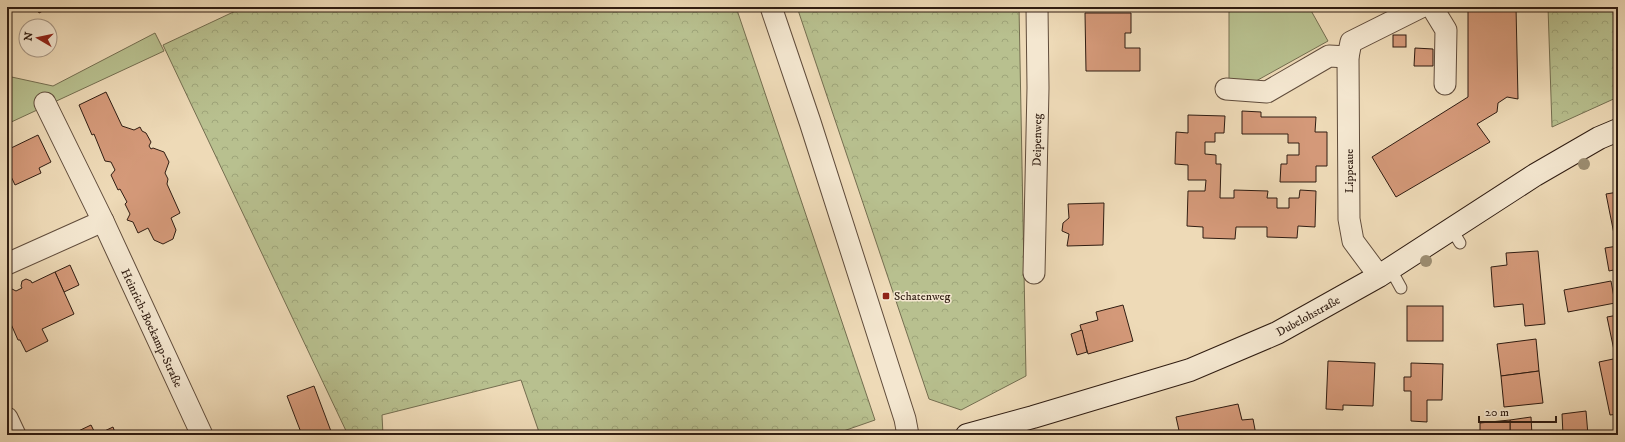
<svg xmlns="http://www.w3.org/2000/svg" width="1625" height="442" viewBox="0 0 1625 442" font-family="'IM FELL DW Pica',serif">
<style>
.grass{fill:#b8c08f;stroke:#746e50}
.forest{fill:url(#forest-crowns);stroke:#746e50}
.building{fill:#d49979;stroke:#301d12}
.lines{fill:none;stroke-linecap:round;stroke-linejoin:round}
.lane-casing{stroke:#604c3b;stroke-width:13}
.street-casing{stroke:#604c3b;stroke-width:23}
.secondary-casing{stroke:#301d12;stroke-width:24}
.lane{stroke:#f4e7d0;stroke-width:11}
.street{stroke:#f4e7d0;stroke-width:21}
.secondary{stroke:#f4e7d0;stroke-width:22}
.tree{fill:#9c8d71}
.poi-dot{fill:#8f2418;stroke:#f4e7d0;stroke-width:1.5}
.labels{text-anchor:middle;stroke-width:3;stroke-linejoin:round;paint-order:stroke}
.street-label{font-size:12px;fill:#301d12;stroke:#f4e7d0}
.poi-label{font-size:12px;fill:#301d12;stroke:#f4e7d0;text-anchor:start}
</style>
<defs>
<pattern id="forest-crowns" width="20" height="18" patternUnits="userSpaceOnUse"><rect width="20" height="18" fill="#b8c08f"/><path d="M2 6a3 3 0 1 1 6 0M12 15a3 3 0 1 1 6 0" fill="none" stroke="#9ea57a"/></pattern>
</defs>
<rect width="100%" height="100%" fill="#eedab7"/>
<filter id="stains"><feTurbulence type="fractalNoise" baseFrequency=".005" numOctaves="4"/><feColorMatrix values="0 0 0 0 .2 0 0 0 0 .09 0 0 0 0 .02 0 0 0 .5 -.17"/></filter>
<radialGradient id="worn" r=".72"><stop offset=".6" stop-color="#630" stop-opacity="0"/><stop offset="1" stop-color="#630" stop-opacity=".3"/></radialGradient>
<g class="grass">
<polygon points="1229,7 1309,7 1328,41 1256,81 1229,80"/>
<polygon points="155,33 164,51 7,124 7,76 53,86"/>
</g>
<g class="forest">
<polygon points="244,7 736,7 875,420 832,435 540,435 521,380 382,415 383,435 348,435 163,45"/>
<polygon points="797,7 1019,7 1026,376 961,410 929,399"/>
<polygon points="1548,7 1618,7 1618,97 1552,127"/>
</g>
<g class="building">
<polygon points="36,7 50,7 39,13"/>
<polygon points="1468,7 1516,7 1518,99 1507,97 1498,103 1497,112 1477,124 1490,142 1396,197 1372,157 1468,97"/>
<polygon points="1085,13 1131,13 1131,33 1125,33 1125,48 1140,48 1140,71 1086,71"/>
<rect x="1393" y="35" width="13" height="12"/>
<polygon points="1415,48 1433,49 1433,66 1414,66"/>
<polygon points="106,92 122,126 134,130 140,127 142,131 146,133 151,142 149,146 151,149 153,148 164,152 169,162 165,173 168,179 167,184 180,213 171,218 176,230 173,239 163,244 154,240 148,228 138,233 133,222 127,220 130,214 125,204 127,202 120,189 118,190 111,175 115,170 111,162 105,161 94,134 92,135 79,105"/>
<polygon points="1242,111 1261,112 1261,117 1316,117 1315,132 1327,132 1327,166 1316,166 1316,182 1280,182 1281,164 1287,164 1287,155 1299,155 1299,143 1288,143 1288,134 1242,134"/>
<polygon points="1188,115 1225,116 1224,133 1215,133 1215,142 1205,142 1205,154 1216,155 1216,164 1221,164 1220,198 1234,198 1234,190 1268,191 1267,198 1277,198 1277,208 1289,208 1289,198 1299,198 1300,190 1316,191 1315,227 1298,226 1297,238 1267,237 1267,227 1236,227 1235,239 1203,238 1203,227 1187,226 1188,191 1205,191 1206,180 1188,180 1188,165 1175,164 1176,132 1188,133"/>
<polygon points="38,135 51,162 39,168 41,173 15,185 7,168 7,150"/>
<polygon points="1618,192 1618,239 1615,239 1606,194"/>
<polygon points="1104,203 1103,245 1067,246 1069,234 1062,231 1063,223 1069,218 1068,204"/>
<polygon points="1618,246 1618,269 1609,271 1605,248"/>
<polygon points="1538,251 1545,324 1525,326 1523,304 1494,307 1491,267 1507,265 1506,253"/>
<polygon points="70,265 79,285 64,292 55,272"/>
<polygon points="55,272 74,314 42,329 48,341 26,352 20,340 18,340 7,315 7,292 12,289 16,291 22,288 21,286 22,281 26,279 31,281 32,283"/>
<polygon points="1611,281 1615,303 1568,312 1564,290"/>
<polygon points="1123,305 1133,341 1088,354 1080,325 1098,320 1096,312"/>
<rect x="1407" y="306" width="36" height="35"/>
<polygon points="1618,315 1618,354 1615,355 1607,317"/>
<polygon points="1082,330 1087,352 1077,355 1071,334"/>
<polygon points="1536,339 1539,371 1501,376 1497,344"/>
<polygon points="1618,358 1618,414 1610,415 1599,362"/>
<polygon points="1328,361 1375,363 1373,406 1343,405 1343,410 1326,409"/>
<polygon points="1411,363 1443,364 1442,400 1427,400 1427,422 1411,421 1411,391 1404,391 1404,377 1411,377"/>
<polygon points="1539,371 1543,403 1504,407 1501,376"/>
<polygon points="314,386 332,434 330,435 302,435 287,396"/>
<polygon points="1238,404 1242,420 1253,419 1256,435 1180,435 1176,417"/>
<polygon points="1586,411 1588,435 1563,435 1562,414"/>
<polygon points="1531,417 1532,435 1510,435 1510,420"/>
<polygon points="1510,420 1510,435 1480,435 1480,423"/>
<polygon points="91,425 96,435 70,435"/>
<polygon points="113,427 116,435 96,435"/>
</g>
<g class="lines">
<defs>
<g id="lane">
<polyline points="1451,228 1460,243"/>
<polyline points="1390,268 1401,288"/>
</g>
<g id="street">
<polyline points="771,7 810,122 905,419 908,435"/>
<polyline points="1432,7 1446,30 1445,84"/>
<polyline points="1226,89 1267,92 1329,56 1348,57"/>
<polyline points="45,103 103,221 202,435"/>
<polyline points="7,264 103,221"/>
<polyline points="1034,273 1038,88 1037,7"/>
<polyline points="1379,276 1353,241 1349,219 1348,57 1351,42 1421,7"/>
<polyline points="7,418 15,435"/>
</g>
<polyline id="secondary" points="967,435 1033,417 1190,370 1277,333 1379,276 1535,175 1599,138 1618,130"/>
</defs>
<use href="#lane" class="lane-casing"/>
<use href="#street" class="street-casing"/>
<use href="#secondary" class="secondary-casing"/>
<use href="#lane" class="lane"/>
<use href="#street" class="street"/>
<use href="#secondary" class="secondary"/>
</g>
<g class="tree">
<circle cx="1584" cy="164" r="6"/>
<circle cx="1426" cy="261" r="6"/>
</g>
<rect class="poi-dot" x="882" y="292" width="8" height="8" rx="2"/>
<g class="labels">
<g class="street-label">
<text transform="translate(1037 140) rotate(-89)" y="4">Deipenweg</text>
<text transform="translate(1349 171) rotate(-90)" y="4">Lippeaue</text>
<text transform="translate(1308 316) rotate(-29)" y="4">Dubelohstraße</text>
<text transform="translate(152 328) rotate(65)" y="4">Heinrich-Boekamp-Straße</text>
</g>
<g class="poi-label">
<text x="894" y="300">Schatenweg</text>
</g>
</g>
<rect width="1625" height="442" fill="none" stroke="#eedab7" stroke-width="24"/>
<rect x="8" y="8" width="1609" height="426" fill="none" stroke="#301d12" stroke-width="2"/>
<rect x="12" y="12" width="1601" height="418" fill="none" stroke="#301d12"/>
<g transform="translate(38 38) rotate(279)"><circle r="19" fill="#f4e7d0" stroke="#a69684"/>
<path d="M0-3L7 15L0 10L-7 15Z" fill="#8f2418"/>
<text y="-6" font-size="11" font-weight="bold" text-anchor="middle" fill="#301d12">N</text>
</g>
<path d="M1479 416v6h77v-6" fill="none" stroke="#301d12" stroke-width="2"/>
<text x="1485" y="416" font-size="12" fill="#301d12" stroke="#f4e7d0" stroke-width="3" paint-order="stroke">20 m</text>
<rect width="100%" height="100%" filter="url(#stains)"/>
<rect width="100%" height="100%" fill="url(#worn)"/>
</svg>
